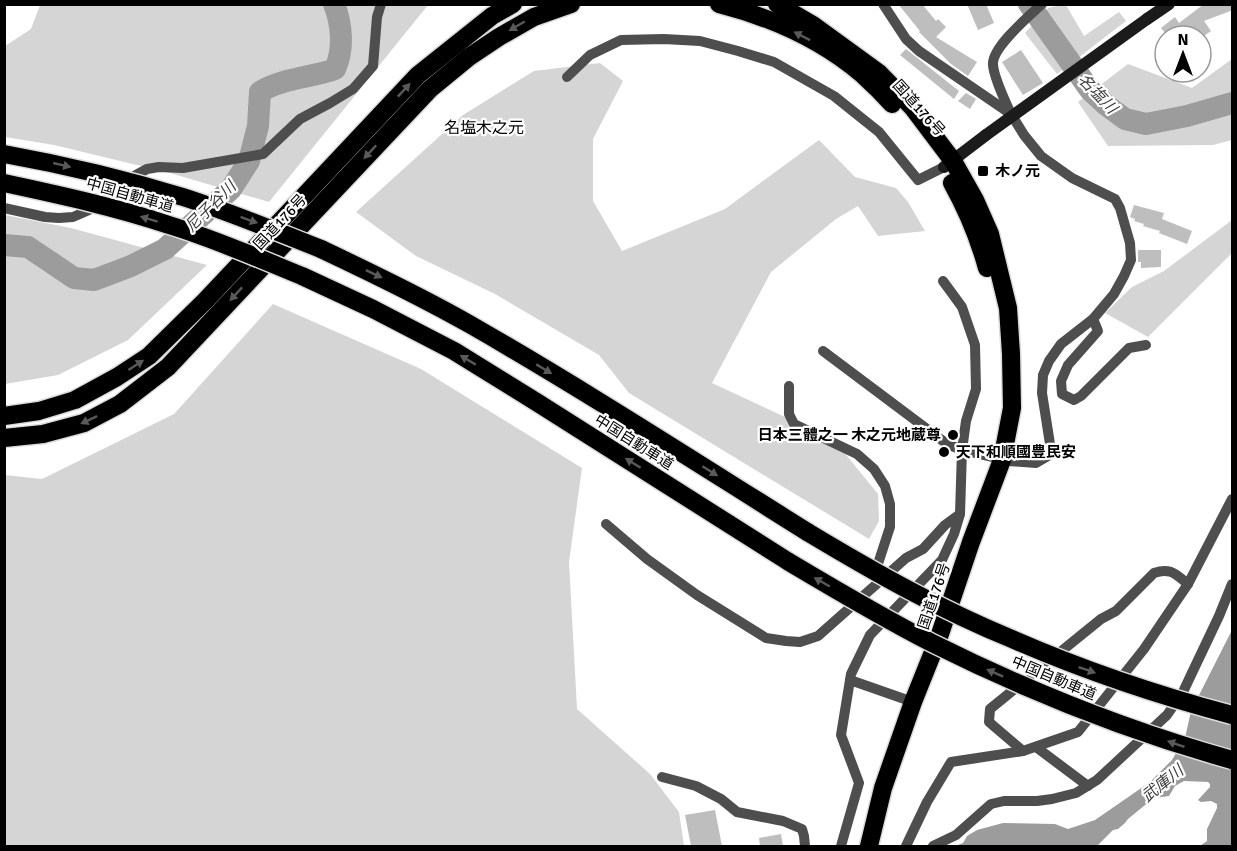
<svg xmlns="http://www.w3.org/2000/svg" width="1237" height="851" viewBox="0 0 1237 851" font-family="Signika,'Noto Sans JP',sans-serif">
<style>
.green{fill:#d5d5d5}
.water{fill:#9c9c9c}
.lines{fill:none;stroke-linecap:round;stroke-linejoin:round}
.river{stroke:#9c9c9c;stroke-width:22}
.building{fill:#bebebe}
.highway-casing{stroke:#dbdbdb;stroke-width:21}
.street{stroke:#4e4e4e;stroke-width:10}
.secondary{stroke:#1b1b1b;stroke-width:12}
.highway{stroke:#000;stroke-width:18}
.highway-bridge-casing{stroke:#dbdbdb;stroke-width:21;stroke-linecap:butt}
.secondary-bridge{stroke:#1b1b1b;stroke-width:12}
.highway-bridge{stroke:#000;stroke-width:18}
.oneway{fill:#595959}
.poi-dot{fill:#000;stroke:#fff;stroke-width:2}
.labels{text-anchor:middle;stroke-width:4.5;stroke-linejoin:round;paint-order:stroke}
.street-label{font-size:15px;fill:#000;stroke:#fff}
.poi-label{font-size:15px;font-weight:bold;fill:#000;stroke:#fff;text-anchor:start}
.water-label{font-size:16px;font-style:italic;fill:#3d3d3d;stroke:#fff}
.neighbourhood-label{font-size:16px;fill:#000;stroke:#fff}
</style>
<rect width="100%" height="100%" fill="#fff"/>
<g class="green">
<polygon points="40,5 428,5 269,202 170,173 54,145 5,137 5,46 31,29"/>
<polygon points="1061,5 1066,5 1084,36 1119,12 1126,21 1057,74 1025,33 1048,8"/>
<polygon points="1232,59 1232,140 1213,145 1108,146 1078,102 1128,64 1192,88"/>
<polygon points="600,63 623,81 593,139 593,201 622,251 725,209 819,140 855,177 896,188 908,202 925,231 878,236 858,206 836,219 771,272 712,383 834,440 878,494 879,521 869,539 629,393 599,355 495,294 416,256 356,212 463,115 534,71"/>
<polygon points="5,215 71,228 207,265 128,340 58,375 5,384"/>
<polygon points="1232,220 1232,253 1148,337 1105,313 1132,287 1164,271"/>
<polygon points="273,304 421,369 582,468 569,562 577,709 650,774 679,812 684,846 5,846 5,475 42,479 174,414"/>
</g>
<polygon class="water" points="1232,630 1232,846 1200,846 1207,841 1207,829 1217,808 1217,804 1211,801 1201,802 1198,800 1210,787 1210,784 1208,782 1184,781 1175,786 1169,796 1154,798 1145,805 1128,819 1125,823 1118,829 1113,830 1097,846 955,846 963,843 967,836 977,830 1003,823 1055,824 1068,829 1095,820 1150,782 1172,760 1185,738 1191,711"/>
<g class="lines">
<g class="river">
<polyline points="1029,4 1090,90 1106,105 1125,119 1146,124 1187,116 1232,103"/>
<path d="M 4,245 L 28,247 L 74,278 L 94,280 L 131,266 L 165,249 L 231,189 L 249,161 L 258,126 L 260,92 C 282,78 311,78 335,69 C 344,50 342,24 334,4"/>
</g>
</g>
<g class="building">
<polygon points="898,4 922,4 936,21 938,19 946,27 936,37 977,62 968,76 951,64 919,32 920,31"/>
<polygon points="967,4 986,4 994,23 978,30"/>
<polygon points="1204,4 1233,4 1233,10 1204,21 1211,31 1204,36 1168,36 1161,28 1175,17 1179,23"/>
<polygon points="906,49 959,91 954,99 900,55"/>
<polygon points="1021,50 1043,83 1023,95 1002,62"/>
<polygon points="966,93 976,99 970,109 958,101"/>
<polygon points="1134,205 1164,213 1162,219 1192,231 1187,244 1159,233 1160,231 1143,226 1144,224 1134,221 1135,219 1130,217"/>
<polygon points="1138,250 1161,250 1161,267 1141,268 1141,262 1138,262"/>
<polygon points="715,810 722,846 691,846 685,815"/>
<polygon points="781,834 783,846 760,846 759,838"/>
</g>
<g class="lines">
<defs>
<g id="highway">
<path d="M 719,4 C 770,17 822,40 863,75 C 873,84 883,94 892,104"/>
<polyline points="777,4 813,25 879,73 913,108 953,161 975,200 990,234 1008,308 1011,354 1012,408 1002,460 971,542 939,637 913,702 883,788 869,846"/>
<path d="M 952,183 C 967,210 979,239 987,268"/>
<path d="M 321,249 C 372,273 422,297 471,325 C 586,391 697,463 809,533"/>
<polyline points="302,276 373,309 454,351 538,403 789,562"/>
<polyline points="4,416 39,411 75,400 117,377 149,356 205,301 418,75 492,16 513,4"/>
<polyline points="4,438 43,434 84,423 120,404 168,367 430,89 469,57 499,37 534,17 571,4"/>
</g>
</defs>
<use href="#highway" class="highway-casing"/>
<g class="street">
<polyline points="567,77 590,55 621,40 664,39 700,41 738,51 774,62 834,96 879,132 918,180 944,167"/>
<path d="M 1011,114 C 1005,101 994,78 993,65 C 991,48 1029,16 1042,4"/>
<polyline points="4,208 45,217 59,218 73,217 96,207 136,175 147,169 159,167 183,168 263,154 300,119 330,103 353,89 373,66 377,17 381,4"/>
<polyline points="1093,319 1098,331 1068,365 1061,381 1062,394 1074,400 1081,396 1129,348 1146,345"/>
<polyline points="823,351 947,444 962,450 966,421 976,389 975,345 962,307 943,281"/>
<polyline points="789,386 789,414 794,424 857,454 874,469 885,486 890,504 890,527 874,576"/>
<polyline points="606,524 647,559 697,595 766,638 786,641 800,642 818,636 906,558 923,549 945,525 960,514 962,450 1009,461 1036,463 1048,456 1050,444 1042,393 1043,375 1049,361 1061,344 1093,319 1114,294 1124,276 1131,260 1130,243 1120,208 1115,199 1072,178 1041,156 1024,135 1011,114 919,51 906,39 883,4"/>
<polyline points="850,680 913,702"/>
<polyline points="1036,747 1088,786"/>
<path d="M 1023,751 L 989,722 L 990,709 L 1101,619 L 1116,611 L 1154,573 C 1171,567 1176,575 1188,584"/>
<polyline points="662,777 696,786 721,799 737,812 783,821 802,829 804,836 805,846"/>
<polyline points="841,846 859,783 841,735 851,674 870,635 942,560 954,534 960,514"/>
<polyline points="906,846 927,802 951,762 1023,751 1078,732 1144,649 1188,584 1232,499"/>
<polyline points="933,846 956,835 991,804 1004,801 1037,801 1052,799 1076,793 1097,780 1167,715 1183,692 1191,675 1219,616 1232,584"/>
</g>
<g class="secondary">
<polyline points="1147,19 1169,4"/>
<polyline points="944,167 986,135"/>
</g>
<use href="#highway" class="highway"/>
<defs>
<g id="highway-bridge">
<path d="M 4,154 C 65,165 124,179 183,197 C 230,212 275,231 321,249"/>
<path d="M 4,183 C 60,195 115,207 169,225 C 215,239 258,258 302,276"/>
<path d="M 809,533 C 874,572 941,610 1012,639 C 1083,670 1157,695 1232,715"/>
<path d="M 789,562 C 836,590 883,618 932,643 C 1028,691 1128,731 1232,760"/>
</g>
</defs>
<use href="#highway-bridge" class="highway-bridge-casing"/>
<polyline class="secondary-bridge" points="986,135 1147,19"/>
<use href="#highway-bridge" class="highway-bridge"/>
</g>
<defs><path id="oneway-solid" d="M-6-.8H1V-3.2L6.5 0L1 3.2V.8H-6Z" transform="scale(1.5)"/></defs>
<g class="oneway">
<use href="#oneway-solid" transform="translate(517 26) rotate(150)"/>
<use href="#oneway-solid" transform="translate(802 36) rotate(-153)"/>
<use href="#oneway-solid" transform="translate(404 90) rotate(-47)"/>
<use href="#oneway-solid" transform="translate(370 152) rotate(133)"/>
<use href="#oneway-solid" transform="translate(62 165) rotate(13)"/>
<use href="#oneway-solid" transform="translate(149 219) rotate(-163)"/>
<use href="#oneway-solid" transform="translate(249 220) rotate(20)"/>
<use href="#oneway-solid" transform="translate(374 274) rotate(25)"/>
<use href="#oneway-solid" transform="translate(236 294) rotate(133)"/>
<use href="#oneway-solid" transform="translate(468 360) rotate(-149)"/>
<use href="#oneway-solid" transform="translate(136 365) rotate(-33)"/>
<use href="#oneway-solid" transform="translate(544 369) rotate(31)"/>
<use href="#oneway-solid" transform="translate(89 420) rotate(155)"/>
<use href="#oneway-solid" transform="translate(633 463) rotate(-148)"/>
<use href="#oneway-solid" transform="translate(710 471) rotate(32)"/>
<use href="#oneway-solid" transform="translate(822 582) rotate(-150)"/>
<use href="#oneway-solid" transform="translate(1087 670) rotate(19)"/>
<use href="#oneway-solid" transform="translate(995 673) rotate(-156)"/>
<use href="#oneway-solid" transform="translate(1176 744) rotate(-161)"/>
</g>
<g class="poi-dot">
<rect x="977" y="165" width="12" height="12" rx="3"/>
<circle cx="953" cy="435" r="6"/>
<circle cx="944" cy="452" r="6"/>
</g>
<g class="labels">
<g class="street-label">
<text transform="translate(919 108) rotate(48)" y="5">国道176号</text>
<text transform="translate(130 195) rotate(16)" y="5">中国自動車道</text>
<text transform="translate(280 222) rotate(-47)" y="5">国道176号</text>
<text transform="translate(634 442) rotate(32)" y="5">中国自動車道</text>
<text transform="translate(934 596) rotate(-71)" y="5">国道176号</text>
<text transform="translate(1054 678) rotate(23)" y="5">中国自動車道</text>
</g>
<g class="poi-label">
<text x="995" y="176">木ノ元</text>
<text x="941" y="440" text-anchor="end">日本三體之一 木之元地蔵尊</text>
<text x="956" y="457">天下和順國豊民安</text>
</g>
<g class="water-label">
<text transform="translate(1098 93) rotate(46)" y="6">名塩川</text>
<text transform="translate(210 206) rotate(-45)" y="6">尼子谷川</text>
<text transform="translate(1162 783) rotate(-39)" y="6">武庫川</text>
</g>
<g class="neighbourhood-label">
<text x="484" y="133">名塩木之元</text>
</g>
</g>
<rect width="1237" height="851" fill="none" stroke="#000000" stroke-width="12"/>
<g transform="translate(1183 54)"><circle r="28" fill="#ffffff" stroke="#999999" stroke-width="1.5"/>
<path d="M0-4.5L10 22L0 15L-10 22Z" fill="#000000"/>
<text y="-9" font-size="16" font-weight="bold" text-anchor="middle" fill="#000000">N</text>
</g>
</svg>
